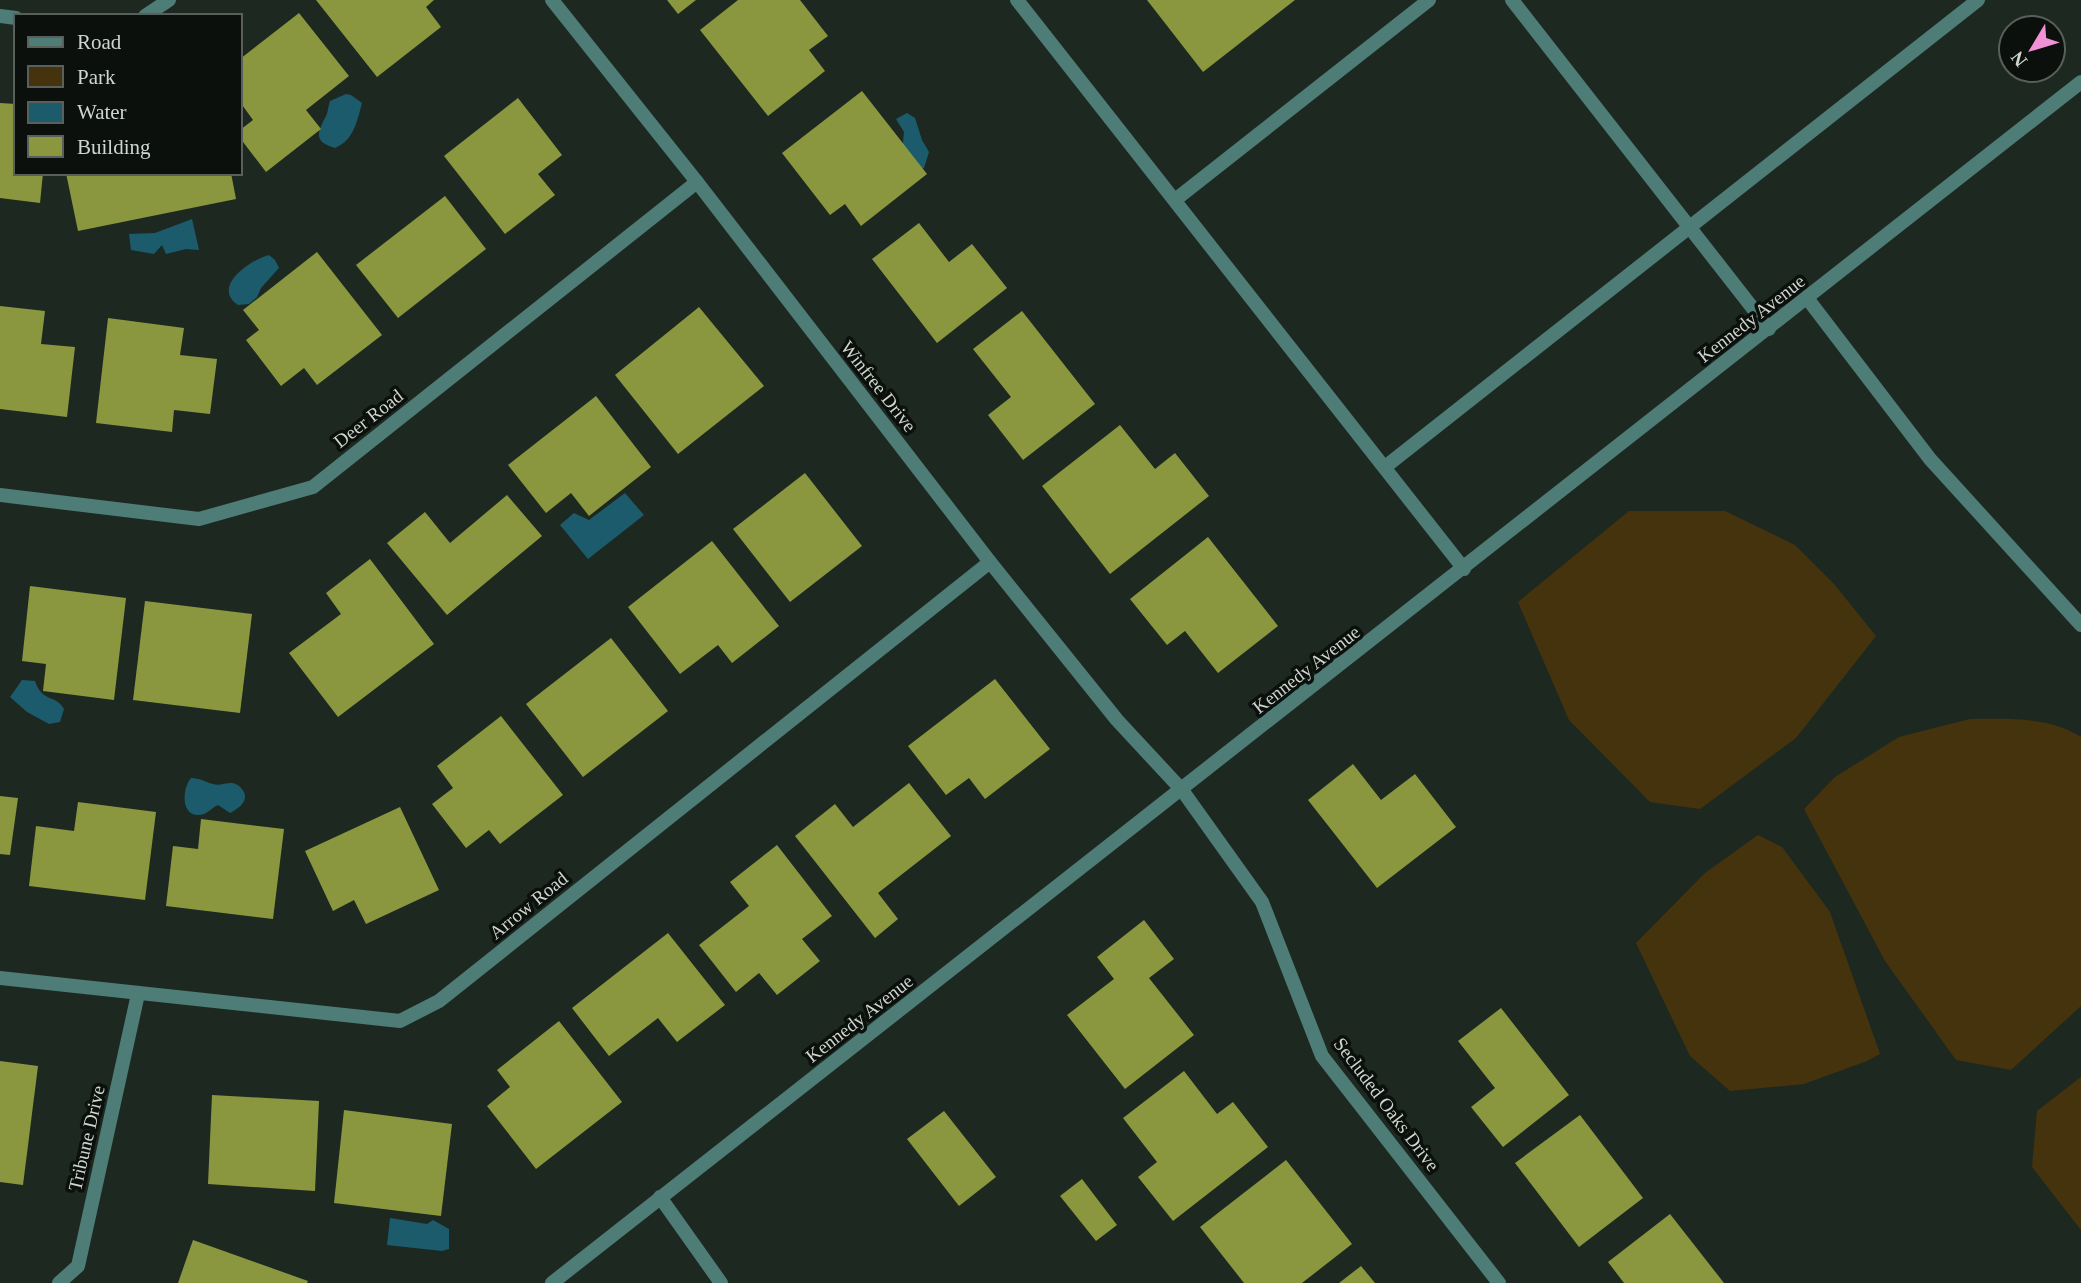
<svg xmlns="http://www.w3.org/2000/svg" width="2081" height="1283" viewBox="0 0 2081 1283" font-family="'Times New Roman',serif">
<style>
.green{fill:#45330d}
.water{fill:#1b5b6c}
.building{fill:#8a973f}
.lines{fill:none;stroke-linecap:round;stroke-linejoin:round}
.service{stroke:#4e7c76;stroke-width:14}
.minor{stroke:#4e7c76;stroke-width:14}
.tertiary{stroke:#4e7c76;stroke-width:14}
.labels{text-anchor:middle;stroke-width:7;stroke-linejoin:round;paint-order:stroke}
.street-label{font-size:19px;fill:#cfd6d0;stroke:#0b100c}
</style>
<rect width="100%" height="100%" fill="#1d2920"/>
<g class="green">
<polygon points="1629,511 1725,511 1795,545 1834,584 1876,636 1796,738 1700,809 1650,802 1569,720 1518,602"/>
<path d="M 1970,719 C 2006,719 2049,716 2081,737 L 2081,1006 L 2011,1070 L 1956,1060 L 1885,961 L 1804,809 L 1835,777 L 1899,737 Z"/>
<polygon points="1758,835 1782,847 1830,912 1880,1054 1867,1061 1804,1084 1730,1091 1690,1056 1636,943 1705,873"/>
<polygon points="2081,1077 2081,1230 2032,1167 2037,1111"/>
</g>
<g class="water">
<path d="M 346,94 L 351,95 L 362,103 C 357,121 354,140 335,148 C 314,142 317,133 325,118 C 328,114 328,106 330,101 Z"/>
<polygon points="907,113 915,118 922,140 929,152 924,168 918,169 902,153 904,132 896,119"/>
<polygon points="192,219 199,250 186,249 166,254 162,245 154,254 131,250 129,234 155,233"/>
<path d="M 269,255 L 275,260 L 279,268 L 261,288 L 257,297 L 249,304 L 238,305 C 211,287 250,260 269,255 Z"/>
<polygon points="625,493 644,515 588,559 560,525 574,513 589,520"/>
<path d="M 22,680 L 35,681 C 42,703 56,694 64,709 L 60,722 L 49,724 L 27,712 L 10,697 Z"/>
<path d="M 191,778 C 200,778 205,782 213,784 C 219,786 225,783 231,783 C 234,783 239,785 241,788 C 252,800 238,809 230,813 L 218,805 C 213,807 209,812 204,814 C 181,821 181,790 191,778 Z"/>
<polygon points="390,1218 427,1224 433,1220 449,1229 449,1249 442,1251 387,1245"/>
</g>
<g class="building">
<polygon points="316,0 434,0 426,7 441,27 377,77"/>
<polygon points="667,0 696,0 678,14"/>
<polygon points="738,0 800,0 828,36 809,50 825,71 768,116 700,30"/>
<polygon points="1147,0 1295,0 1203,72"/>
<polygon points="299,13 349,76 306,110 321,129 266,172 240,138 240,130 253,120 240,102 240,59"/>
<polygon points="862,91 927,174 861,226 845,204 830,215 782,153"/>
<polygon points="518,98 562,155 538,174 555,195 505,234 444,156"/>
<polygon points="0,103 16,104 16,173 43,173 40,203 0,198"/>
<polygon points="66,173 231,173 236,199 78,231"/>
<polygon points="445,196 486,249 398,318 356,265"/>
<polygon points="919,223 949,262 972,244 1007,288 937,343 872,259"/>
<polygon points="317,252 382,335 317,385 304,368 281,386 246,340 259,330 243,310"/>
<polygon points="0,306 45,311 41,344 75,347 67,417 0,409"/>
<polygon points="699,307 764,386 678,454 615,375"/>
<polygon points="1022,311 1095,404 1023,460 988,415 1011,397 973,349"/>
<polygon points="108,318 184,328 180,355 217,359 210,414 174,410 172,432 96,423"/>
<polygon points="596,396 651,467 589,516 571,493 546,513 508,465"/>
<polygon points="1120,425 1155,469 1175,453 1209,496 1110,574 1042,486"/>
<polygon points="805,473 862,546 790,602 733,529"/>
<polygon points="507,495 542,536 447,615 387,543 425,512 450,543"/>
<polygon points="1208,537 1278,626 1218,673 1185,631 1167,645 1130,599"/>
<polygon points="712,541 779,626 732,663 718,645 680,674 628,607"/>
<polygon points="370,559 434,644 338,717 289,653 341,614 326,593"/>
<polygon points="30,586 126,598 114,700 43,691 46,664 22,661"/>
<polygon points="145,601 252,614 240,713 133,700"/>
<polygon points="611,638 668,711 583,777 526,704"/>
<polygon points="995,679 1050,749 985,799 969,778 946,795 908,746"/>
<polygon points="501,716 563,795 500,844 489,830 466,848 432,804 453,788 437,766"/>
<polygon points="1353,764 1381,800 1415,774 1456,827 1377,888 1308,800"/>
<polygon points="909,783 951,836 878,893 898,919 875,938 795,836 835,804 853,827"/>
<polygon points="0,796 18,798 10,855 0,854"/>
<polygon points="78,802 156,812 145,900 29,886 36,826 74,831"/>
<polygon points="400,807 439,890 366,924 354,900 333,911 305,851"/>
<polygon points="201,819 284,829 273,919 166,906 173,846 198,849"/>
<polygon points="777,845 832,916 802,939 820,961 777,995 759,973 736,992 699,945 749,906 730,882"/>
<polygon points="1144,920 1174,959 1149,978 1194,1035 1125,1089 1067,1015 1114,979 1097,957"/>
<polygon points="668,933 725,1005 677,1042 658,1018 609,1056 572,1008"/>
<polygon points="1501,1008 1569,1095 1503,1147 1471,1107 1495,1088 1458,1041"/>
<polygon points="559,1021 622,1102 536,1169 487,1106 510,1087 497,1070"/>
<polygon points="0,1061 38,1066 23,1185 0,1182"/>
<polygon points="1184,1071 1217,1114 1233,1102 1268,1147 1173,1221 1138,1177 1157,1162 1123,1118"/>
<polygon points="212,1095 319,1101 315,1191 208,1184"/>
<polygon points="344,1110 452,1124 441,1216 334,1203"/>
<polygon points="944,1111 996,1177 959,1206 907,1139"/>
<polygon points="1580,1115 1643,1198 1579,1247 1515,1163"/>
<polygon points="1286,1160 1352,1244 1302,1283 1244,1283 1200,1227"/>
<polygon points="1082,1179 1117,1225 1096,1241 1060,1196"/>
<polygon points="1670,1214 1724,1283 1624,1283 1608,1262"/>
<polygon points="193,1240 308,1281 307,1283 178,1283"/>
<polygon points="1361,1266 1375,1283 1339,1283"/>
</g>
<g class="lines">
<g class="service">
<polyline points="1017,0 1464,569"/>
<polyline points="1512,0 1769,329"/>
<polyline points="1175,200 1429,0"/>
<polyline points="1807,298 1930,459 2081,625"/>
<polyline points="1385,467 1978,0"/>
</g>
<g class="minor">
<polyline points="552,0 697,182 990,562 1117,720 1182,790 1262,902 1322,1056 1499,1283"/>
<polyline points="0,16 16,18"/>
<polyline points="145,16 169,0"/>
<polyline points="0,495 199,519 313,487 697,182"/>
<polyline points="0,978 400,1021 439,1001 990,562"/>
<polyline points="660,1197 721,1283"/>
<polyline points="59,1283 78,1266 138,994"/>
</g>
<polyline class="tertiary" points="552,1283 2081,82"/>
</g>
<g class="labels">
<g class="street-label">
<text transform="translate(1751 318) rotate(-38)" y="7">Kennedy Avenue</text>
<text transform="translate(879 386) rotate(52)" y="7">Winfree Drive</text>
<text transform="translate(368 418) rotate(-38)" y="7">Deer Road</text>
<text transform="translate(1306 669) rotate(-38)" y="7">Kennedy Avenue</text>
<text transform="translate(528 905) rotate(-39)" y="7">Arrow Road</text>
<text transform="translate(859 1018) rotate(-38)" y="7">Kennedy Avenue</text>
<text transform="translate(1387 1104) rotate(53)" y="7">Secluded Oaks Drive</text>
<text transform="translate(86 1138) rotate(-77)" y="7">Tribune Drive</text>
</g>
</g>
<rect x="14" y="14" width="228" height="161" fill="#0b100c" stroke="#595f5a" stroke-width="2"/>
<rect x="28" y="37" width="35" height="10" fill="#4e7c76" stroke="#595f5a" stroke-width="2"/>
<text x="77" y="49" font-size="21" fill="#cfd6d0">Road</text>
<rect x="28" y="66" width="35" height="21" fill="#45330d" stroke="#595f5a" stroke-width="2"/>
<text x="77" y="84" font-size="21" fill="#cfd6d0">Park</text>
<rect x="28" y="102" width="35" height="21" fill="#1b5b6c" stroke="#595f5a" stroke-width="2"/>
<text x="77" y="119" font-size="21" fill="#cfd6d0">Water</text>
<rect x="28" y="136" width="35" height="21" fill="#8a973f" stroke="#595f5a" stroke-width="2"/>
<text x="77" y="154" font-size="21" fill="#cfd6d0">Building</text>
<g transform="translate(2032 49) rotate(232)"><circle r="33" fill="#0b100c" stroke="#595f5a" stroke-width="2"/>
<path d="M0-5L12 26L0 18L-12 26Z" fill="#f391d6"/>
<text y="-10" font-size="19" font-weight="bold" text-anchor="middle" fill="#cfd6d0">N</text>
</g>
</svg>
